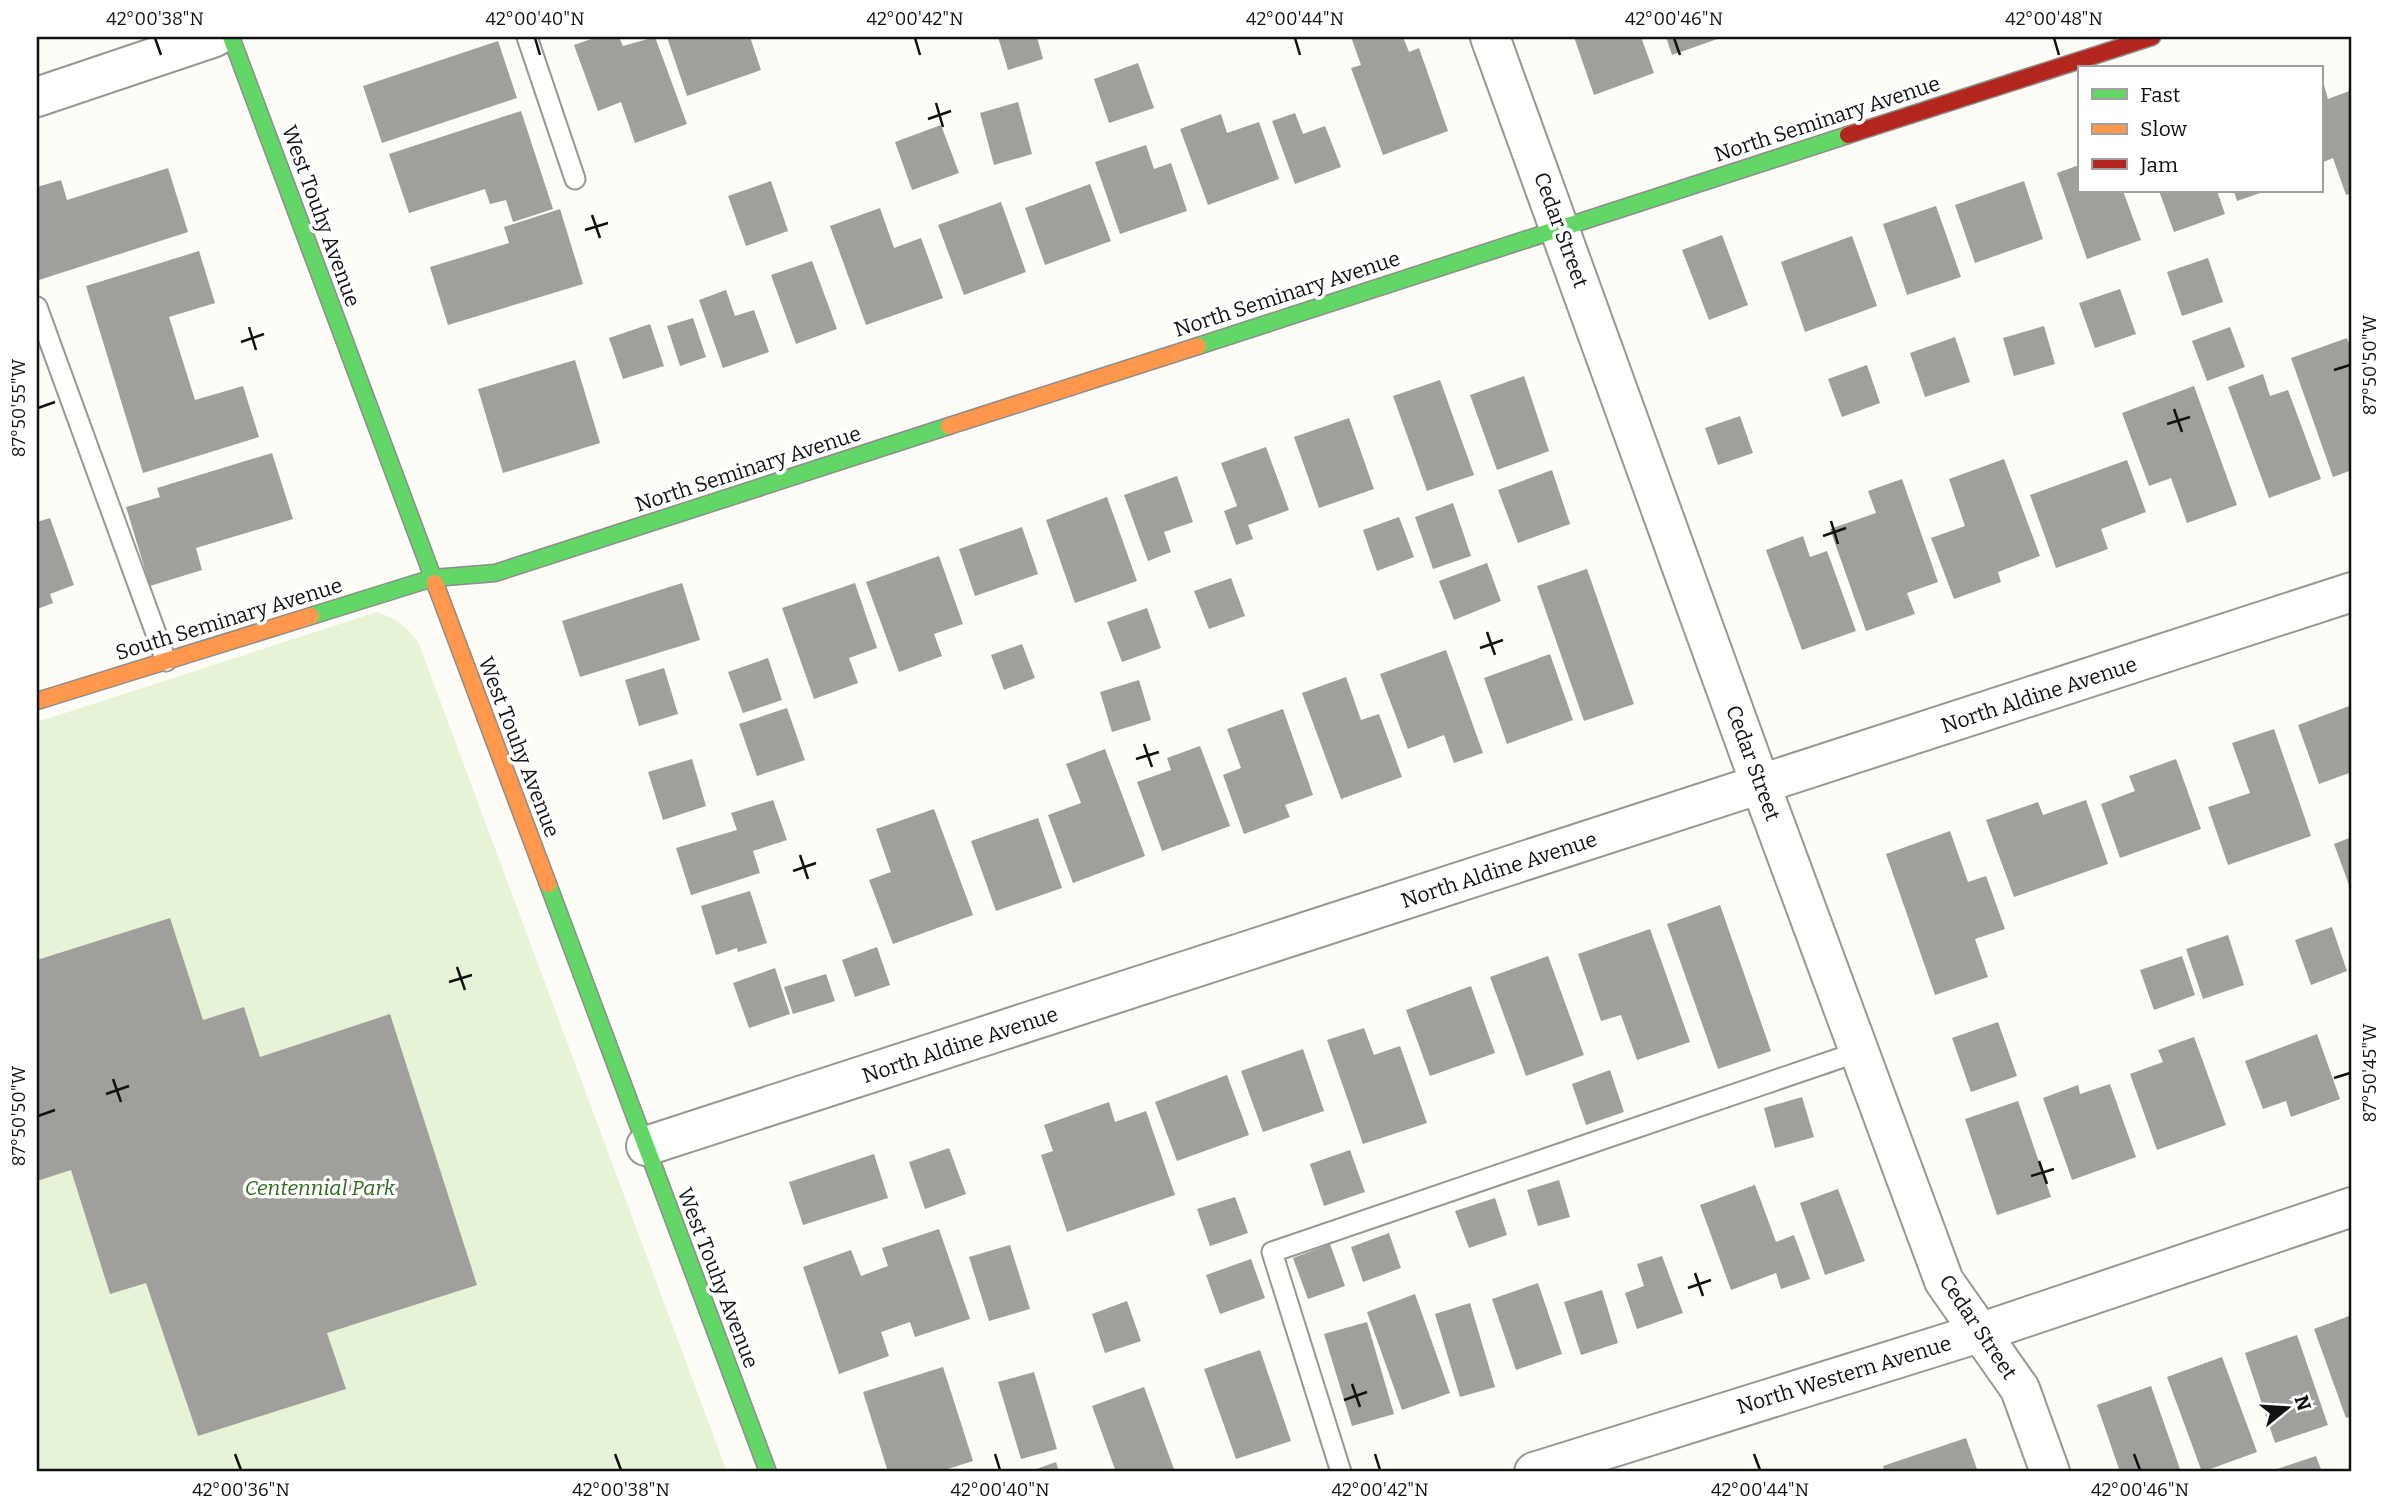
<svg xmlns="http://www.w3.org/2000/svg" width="2389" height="1509" viewBox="0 0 2389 1509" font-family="Bitter,serif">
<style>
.green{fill:#e7f3d7}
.building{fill:#a19f9c}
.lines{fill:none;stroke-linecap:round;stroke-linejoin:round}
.lane-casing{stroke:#979795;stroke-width:23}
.street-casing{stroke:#979795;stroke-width:42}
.fast-casing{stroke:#8e8d8b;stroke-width:19}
.slow-casing{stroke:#8e8d8b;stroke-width:19}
.jam-casing{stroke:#8e8d8b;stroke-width:19}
.lane{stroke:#fffffe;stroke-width:19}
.street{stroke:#fffffe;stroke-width:38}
.fast{stroke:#63d668;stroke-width:16}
.slow{stroke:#ff974d;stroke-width:16}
.jam{stroke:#b3261e;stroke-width:16}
.ticks{fill:none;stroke:#111;stroke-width:2.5}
.labels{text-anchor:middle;stroke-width:7;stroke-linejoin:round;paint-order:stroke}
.street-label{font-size:21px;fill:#111;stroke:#fff}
.park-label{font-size:21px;font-style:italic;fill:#2f6b1f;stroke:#fff}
.neatline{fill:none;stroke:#111;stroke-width:2.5}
.ticks-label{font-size:18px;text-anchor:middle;fill:#111}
</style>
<rect width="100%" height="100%" fill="#fdfcf7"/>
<path class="green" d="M 377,612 C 397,619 407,626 419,644 L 727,1472 L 37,1472 L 37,722 Z"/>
<g class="building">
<polygon points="597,37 619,37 623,46 655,37 687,124 635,143 621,102 598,111 574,45"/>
<polygon points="667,37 750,37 761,70 687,96"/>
<polygon points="998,37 1037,37 1043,59 1008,70"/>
<polygon points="1351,37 1403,37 1409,52 1419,48 1448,131 1383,155 1351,68 1361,65"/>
<polygon points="1574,37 1641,37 1654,73 1594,95"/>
<polygon points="1666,37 1723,37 1672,55"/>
<polygon points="498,41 517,98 382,143 363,86"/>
<polygon points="1138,63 1154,108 1109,123 1094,79"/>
<polygon points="2324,85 2328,99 2352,90 2352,193 2346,195 2333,158 2321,163 2321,86"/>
<polygon points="1018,102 1032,154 994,165 980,113"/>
<polygon points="521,111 553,209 513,222 506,200 490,204 485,189 409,213 389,154"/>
<polygon points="1295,113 1303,134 1325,126 1341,167 1295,184 1272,121"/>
<polygon points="1221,114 1227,133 1259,122 1279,179 1208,205 1180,129"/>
<polygon points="941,125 959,173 912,190 895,142"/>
<polygon points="1146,145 1154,169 1171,163 1187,211 1120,234 1095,162"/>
<polygon points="2079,165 2079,191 2123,191 2141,240 2087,259 2057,173"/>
<polygon points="168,168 188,232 39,280 37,187 61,180 67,200"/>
<polygon points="771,181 788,231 746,246 728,196"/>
<polygon points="2024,181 2043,239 1975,263 1955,205"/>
<polygon points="1090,184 1111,241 1045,265 1025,208"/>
<polygon points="2159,191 2217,191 2225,214 2174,232"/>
<polygon points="2234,191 2266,191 2237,201"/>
<polygon points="1001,202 1026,272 964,295 938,225"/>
<polygon points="1936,206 1961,277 1907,295 1883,224"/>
<polygon points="880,208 894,248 921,238 943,298 866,325 830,226"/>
<polygon points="560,209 583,284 448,325 430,267 509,243 504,227"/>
<polygon points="1722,235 1748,305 1709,320 1682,250"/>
<polygon points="1852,236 1877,306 1805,332 1781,262"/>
<polygon points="199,251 215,303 169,317 195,400 243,386 259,437 143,473 86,286"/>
<polygon points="2208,258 2223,302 2182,316 2167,272"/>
<polygon points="812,261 837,329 796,344 771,275"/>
<polygon points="2120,289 2136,334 2095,348 2079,303"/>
<polygon points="726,290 735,316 754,310 769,352 723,368 699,300"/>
<polygon points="693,318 706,357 680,366 667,326"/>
<polygon points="650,324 664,366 623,379 609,338"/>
<polygon points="2044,326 2055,364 2014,376 2003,338"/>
<polygon points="2230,327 2245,367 2207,381 2192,341"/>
<polygon points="1955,337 1970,382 1925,397 1910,353"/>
<polygon points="2347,338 2352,352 2352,470 2333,477 2291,358"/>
<polygon points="575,360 600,443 503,473 478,389"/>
<polygon points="1867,365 1880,403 1842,417 1828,379"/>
<polygon points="2263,374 2270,396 2288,390 2321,479 2269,498 2228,387"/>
<polygon points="1524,376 1549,451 1497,470 1470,395"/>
<polygon points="1440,380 1474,475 1427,491 1393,396"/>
<polygon points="2194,386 2237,505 2187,523 2171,478 2149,486 2122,413"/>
<polygon points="1740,416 1753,453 1718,465 1705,428"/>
<polygon points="1349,418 1374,489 1319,508 1294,437"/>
<polygon points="1266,447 1289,510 1248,525 1253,539 1236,545 1224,511 1237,506 1221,463"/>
<polygon points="272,453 293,519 196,548 202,570 150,586 126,507 160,497 157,488"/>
<polygon points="2004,459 2040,556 1998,572 2001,582 1954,599 1931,538 1965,526 1949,479"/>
<polygon points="2127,460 2146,512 2101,529 2108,549 2056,568 2030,495"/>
<polygon points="1552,470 1570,524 1518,543 1498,490"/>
<polygon points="1177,476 1193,522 1164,532 1171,552 1148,561 1124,495"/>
<polygon points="1902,479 1938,582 1907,593 1915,614 1866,631 1830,529 1876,513 1868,491"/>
<polygon points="1107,497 1137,581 1075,603 1046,520"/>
<polygon points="1453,503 1471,556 1433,569 1415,517"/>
<polygon points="1399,517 1414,557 1377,571 1363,530"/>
<polygon points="50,518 74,585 50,594 53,603 37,609 37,522"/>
<polygon points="1022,527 1038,574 975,596 959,549"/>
<polygon points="1803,536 1810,557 1827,551 1856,631 1802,650 1766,550"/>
<polygon points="939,556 963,624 934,634 942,656 899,672 866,582"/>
<polygon points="1487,563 1501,601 1454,620 1439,581"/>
<polygon points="1587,569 1634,704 1584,721 1537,586"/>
<polygon points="1231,578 1245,616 1209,629 1194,591"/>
<polygon points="682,583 700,640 580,677 562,621"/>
<polygon points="855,583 877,648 849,658 858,683 814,699 782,608"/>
<polygon points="1147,608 1161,648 1122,662 1107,622"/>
<polygon points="1022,644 1035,678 1004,690 991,655"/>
<polygon points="1446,650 1483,753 1454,763 1444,735 1408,749 1380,674"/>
<polygon points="1550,654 1573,720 1507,744 1484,678"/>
<polygon points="768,658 782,700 743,713 728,672"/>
<polygon points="664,668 678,714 639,726 625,680"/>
<polygon points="1346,677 1361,720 1379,714 1402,777 1341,799 1302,693"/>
<polygon points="1139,680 1151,720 1112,732 1100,692"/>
<polygon points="2352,705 2352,772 2319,784 2298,725"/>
<polygon points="787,708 805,760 757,776 739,724"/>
<polygon points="1283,709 1313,795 1285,805 1290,817 1244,834 1223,775 1241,768 1227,729"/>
<polygon points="2274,729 2311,836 2228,865 2208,807 2250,793 2232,743"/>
<polygon points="1200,746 1230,826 1162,851 1137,782 1171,770 1167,758"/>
<polygon points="1105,749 1145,856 1073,883 1048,815 1081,803 1066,764"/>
<polygon points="692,759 706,806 663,820 648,772"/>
<polygon points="2176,759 2201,829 2120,858 2101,804 2135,791 2129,776"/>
<polygon points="773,800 787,840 753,851 760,873 691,895 676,848 737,830 731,813"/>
<polygon points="2086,800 2108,864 2014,897 1986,820 2038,802 2043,815"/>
<polygon points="934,809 973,915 893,944 869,880 891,872 876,829"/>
<polygon points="1038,818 1062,888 996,911 971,841"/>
<polygon points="1950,831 1968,882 1986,876 2005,929 1975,939 1988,977 1935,995 1886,854"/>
<polygon points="2352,837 2352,884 2349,885 2334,844"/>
<polygon points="750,891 767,943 738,952 737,948 716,955 701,906"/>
<polygon points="1720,905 1771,1051 1718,1069 1667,924"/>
<polygon points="170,918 203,1020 244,1007 260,1057 390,1014 477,1285 327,1333 346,1389 198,1436 146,1283 110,1294 71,1170 37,1181 37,960"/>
<polygon points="2332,927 2347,971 2311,985 2295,940"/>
<polygon points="1650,929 1690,1042 1637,1060 1621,1015 1601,1021 1578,954"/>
<polygon points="2228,935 2244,985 2203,999 2186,949"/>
<polygon points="877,947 890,985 855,997 842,960"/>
<polygon points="1548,956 1584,1055 1526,1076 1490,977"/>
<polygon points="2182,956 2195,995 2154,1010 2140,970"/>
<polygon points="775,968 790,1014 749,1028 733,983"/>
<polygon points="826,974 835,1001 793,1014 784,987"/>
<polygon points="1471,986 1495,1053 1430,1076 1406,1010"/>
<polygon points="1998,1022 2017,1076 1971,1092 1952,1038"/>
<polygon points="1364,1028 1374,1055 1400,1046 1427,1123 1363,1144 1327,1040"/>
<polygon points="2317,1034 2340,1099 2291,1117 2286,1101 2263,1109 2245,1061"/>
<polygon points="2194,1037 2226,1125 2157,1150 2130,1074 2163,1062 2158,1050"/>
<polygon points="1303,1049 1324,1111 1263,1132 1241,1071"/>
<polygon points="1610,1070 1624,1112 1586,1125 1572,1084"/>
<polygon points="1227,1075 1249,1135 1177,1161 1155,1102"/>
<polygon points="2110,1084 2136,1157 2072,1180 2043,1098 2078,1085 2080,1094"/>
<polygon points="1802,1097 1814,1137 1775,1148 1764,1108"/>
<polygon points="2018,1101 2051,1197 1997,1215 1965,1119"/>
<polygon points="1109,1102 1115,1122 1146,1111 1175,1195 1067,1232 1041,1155 1053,1151 1044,1125"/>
<polygon points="949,1148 966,1194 925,1209 909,1162"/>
<polygon points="1350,1150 1365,1192 1324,1206 1310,1164"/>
<polygon points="874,1154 888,1198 803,1225 789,1182"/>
<polygon points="1559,1180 1570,1217 1538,1226 1527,1190"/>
<polygon points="1755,1185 1776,1242 1794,1235 1810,1279 1781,1289 1776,1273 1731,1290 1700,1205"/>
<polygon points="1838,1189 1865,1261 1825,1275 1800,1203"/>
<polygon points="1235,1197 1248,1233 1210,1246 1197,1209"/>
<polygon points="1495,1198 1507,1235 1469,1248 1455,1211"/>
<polygon points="939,1229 970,1319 915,1337 910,1322 881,1332 889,1356 839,1374 803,1267 851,1250 861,1276 888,1266 882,1248"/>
<polygon points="1389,1233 1401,1268 1363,1282 1351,1247"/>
<polygon points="1330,1244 1345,1286 1308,1299 1293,1258"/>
<polygon points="1010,1245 1030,1309 989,1321 969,1257"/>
<polygon points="1662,1256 1683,1313 1637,1329 1625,1293 1644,1286 1637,1264"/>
<polygon points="1251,1259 1265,1298 1220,1314 1206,1275"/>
<polygon points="1538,1283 1562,1354 1516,1370 1492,1299"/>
<polygon points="1602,1290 1618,1343 1581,1355 1564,1302"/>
<polygon points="1415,1294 1450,1393 1402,1410 1367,1312"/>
<polygon points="1127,1301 1141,1341 1105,1353 1092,1314"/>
<polygon points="1470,1303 1495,1387 1460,1397 1435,1314"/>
<polygon points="2352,1315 2352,1416 2346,1418 2314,1329"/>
<polygon points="1367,1322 1394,1414 1352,1426 1324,1334"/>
<polygon points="2297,1335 2328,1425 2275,1443 2245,1353"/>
<polygon points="1260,1350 1291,1441 1236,1459 1204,1369"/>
<polygon points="2222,1357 2257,1452 2202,1472 2167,1377"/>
<polygon points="943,1367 973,1461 938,1472 888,1472 863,1392"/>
<polygon points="1034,1372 1057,1449 1021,1459 998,1382"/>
<polygon points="2151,1386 2181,1472 2120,1472 2097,1405"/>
<polygon points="1144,1387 1175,1472 1116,1472 1092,1406"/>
<polygon points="1966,1438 1978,1472 1885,1472 1883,1466"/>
<polygon points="2316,1456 2322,1472 2278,1472 2277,1469"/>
<polygon points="1056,1462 1059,1472 1028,1472"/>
</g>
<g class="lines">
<defs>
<g id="lane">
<polyline points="527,37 575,179"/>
<polyline points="37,307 166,661"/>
<polyline points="1341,1472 1272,1252 1858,1052"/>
</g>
<g id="street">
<polyline points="1490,37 1761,786 1944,1281 2020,1389 2050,1472"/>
<polyline points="37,97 215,37"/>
<polyline points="646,1146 2352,592"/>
<polyline points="1534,1472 1979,1333 2352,1207"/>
</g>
<g id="fast">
<polyline points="231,37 435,583"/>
<polyline points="1198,346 1848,135"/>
<polyline points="311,616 433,578 495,573 949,426"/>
<polyline points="548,884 768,1472"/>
</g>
<g id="slow">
<polyline points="949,426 1198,346"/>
<polyline points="435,583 548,884"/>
<polyline points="37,701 311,616"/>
</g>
<polyline id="jam" points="1848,135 2152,37"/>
</defs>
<use href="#lane" class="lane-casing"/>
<use href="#street" class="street-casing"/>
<use href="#fast" class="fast-casing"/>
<use href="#slow" class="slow-casing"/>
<use href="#jam" class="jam-casing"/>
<use href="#lane" class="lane"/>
<use href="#street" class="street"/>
<use href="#fast" class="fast"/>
<use href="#slow" class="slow"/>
<use href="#jam" class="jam"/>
</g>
<path class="ticks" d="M 155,38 L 161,55M 535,38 L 540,55M 915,38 L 920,55M 1295,38 L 1300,55M 1674,38 L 1680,55M 2054,38 L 2059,55M 936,103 L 943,127M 928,119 L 951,111M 592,215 L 600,238M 585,230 L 608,223M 249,327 L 256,350M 241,342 L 264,334M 2334,370 L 2350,365M 38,408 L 55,402M 2174,409 L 2182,432M 2167,424 L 2190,417M 1831,521 L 1838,544M 1823,536 L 1846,528M 1487,632 L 1495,655M 1480,648 L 1503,640M 1144,744 L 1152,767M 1136,759 L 1159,752M 800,855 L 808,879M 793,871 L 816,863M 457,967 L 465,990M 449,982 L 472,975M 2334,1078 L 2350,1073M 113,1079 L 121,1102M 106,1094 L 129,1086M 38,1116 L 55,1110M 2039,1161 L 2047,1184M 2031,1176 L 2054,1169M 1695,1273 L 1703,1296M 1688,1288 L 1711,1280M 1352,1384 L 1360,1407M 1344,1400 L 1367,1392M 235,1454 L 241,1470M 615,1454 L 621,1470M 995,1454 L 1000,1470M 1375,1454 L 1380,1470M 1754,1454 L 1760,1470M 2134,1454 L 2140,1470"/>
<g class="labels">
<g class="street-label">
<text transform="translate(1827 119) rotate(-18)" y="7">North Seminary Avenue</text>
<text transform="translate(321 216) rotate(70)" y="7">West Touhy Avenue</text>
<text transform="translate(1561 230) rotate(70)" y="7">Cedar Street</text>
<text transform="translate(1287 294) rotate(-18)" y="7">North Seminary Avenue</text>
<text transform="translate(748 469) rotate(-18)" y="7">North Seminary Avenue</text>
<text transform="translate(229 619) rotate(-17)" y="7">South Seminary Avenue</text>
<text transform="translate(2039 695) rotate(-18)" y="7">North Aldine Avenue</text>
<text transform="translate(519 747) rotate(69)" y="7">West Touhy Avenue</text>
<text transform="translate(1753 763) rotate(70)" y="7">Cedar Street</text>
<text transform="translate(1499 870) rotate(-18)" y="7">North Aldine Avenue</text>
<text transform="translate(960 1045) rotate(-18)" y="7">North Aldine Avenue</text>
<text transform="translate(718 1278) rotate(69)" y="7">West Touhy Avenue</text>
<text transform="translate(1978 1327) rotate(56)" y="7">Cedar Street</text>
<text transform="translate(1844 1375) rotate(-17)" y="7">North Western Avenue</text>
</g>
<g class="park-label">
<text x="320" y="1195">Centennial Park</text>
</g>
</g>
<rect width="2389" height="1509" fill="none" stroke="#ffffff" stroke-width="77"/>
<rect x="2078" y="66" width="245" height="126" fill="#ffffff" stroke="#a0a0a0" stroke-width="2"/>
<rect x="2092" y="89" width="35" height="10" fill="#63d668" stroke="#a0a0a0" stroke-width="2"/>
<text x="2140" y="102" font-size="21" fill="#111111">Fast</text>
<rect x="2092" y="124" width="35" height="10" fill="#ff974d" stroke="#a0a0a0" stroke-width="2"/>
<text x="2140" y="136" font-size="21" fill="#111111">Slow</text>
<rect x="2092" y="159" width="35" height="10" fill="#b3261e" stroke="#a0a0a0" stroke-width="2"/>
<text x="2140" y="172" font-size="21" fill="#111111">Jam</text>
<g transform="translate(2287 1408) rotate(72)" stroke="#ffffff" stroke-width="5" paint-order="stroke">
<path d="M0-5L12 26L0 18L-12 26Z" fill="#111111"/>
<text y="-10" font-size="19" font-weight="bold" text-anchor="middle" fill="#111111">N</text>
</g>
<rect x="38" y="38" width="2312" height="1432" class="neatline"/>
<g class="ticks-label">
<text x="155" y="25">42°00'38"N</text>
<text x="535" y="25">42°00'40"N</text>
<text x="915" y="25">42°00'42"N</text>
<text x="1295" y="25">42°00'44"N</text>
<text x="1674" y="25">42°00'46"N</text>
<text x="2054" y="25">42°00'48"N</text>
<text transform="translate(2370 365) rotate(-90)" y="6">87°50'50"W</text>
<text transform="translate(19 408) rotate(-90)" y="6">87°50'55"W</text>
<text transform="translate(2370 1073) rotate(-90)" y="6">87°50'45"W</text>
<text transform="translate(19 1116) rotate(-90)" y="6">87°50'50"W</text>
<text x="241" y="1496">42°00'36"N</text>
<text x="621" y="1496">42°00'38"N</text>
<text x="1000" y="1496">42°00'40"N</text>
<text x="1380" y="1496">42°00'42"N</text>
<text x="1760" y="1496">42°00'44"N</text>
<text x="2140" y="1496">42°00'46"N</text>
</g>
</svg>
